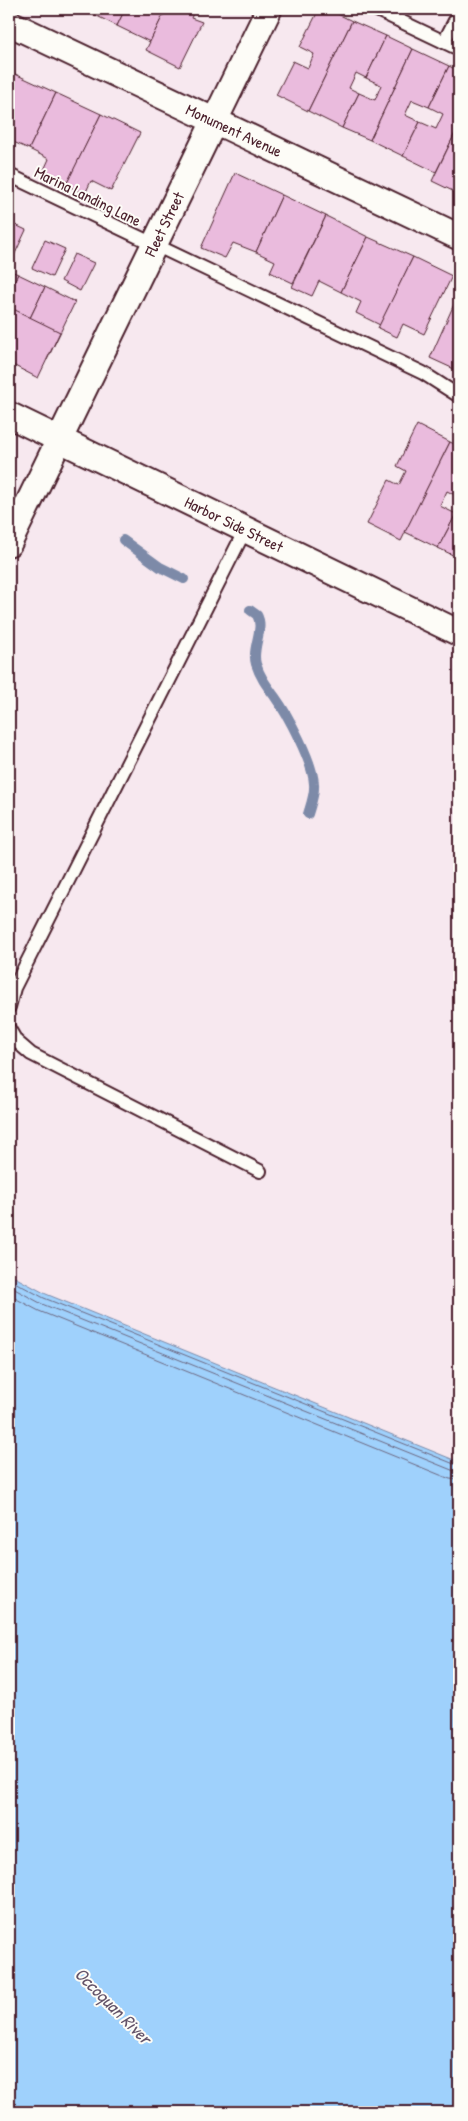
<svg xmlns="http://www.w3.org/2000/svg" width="468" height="2121" viewBox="0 0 468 2121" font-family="'Patrick Hand',sans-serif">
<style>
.water{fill:#9fd1fc;stroke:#7d8aa8}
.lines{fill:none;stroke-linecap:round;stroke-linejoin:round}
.shore{stroke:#6c667f;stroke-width:1}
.stream{stroke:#7d8aa8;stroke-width:10}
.building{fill:#eabbdd;stroke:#4a1f2b}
.service-casing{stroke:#4a1f2b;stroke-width:16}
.minor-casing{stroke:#4a1f2b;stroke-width:29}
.service{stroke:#fdfcf7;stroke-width:12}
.minor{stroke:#fdfcf7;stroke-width:25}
.labels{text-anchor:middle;stroke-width:4;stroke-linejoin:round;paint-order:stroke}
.street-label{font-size:16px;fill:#4a1f2b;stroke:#fdfcf7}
.water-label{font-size:18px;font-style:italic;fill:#64546a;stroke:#fdfcf7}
</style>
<rect width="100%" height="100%" fill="#f7e8ef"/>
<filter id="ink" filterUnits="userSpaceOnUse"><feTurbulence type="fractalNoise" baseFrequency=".02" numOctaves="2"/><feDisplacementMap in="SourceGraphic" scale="10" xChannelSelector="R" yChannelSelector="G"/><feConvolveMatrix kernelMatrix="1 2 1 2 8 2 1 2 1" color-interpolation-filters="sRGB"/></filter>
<g filter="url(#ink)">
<polygon class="water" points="9,1274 46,1294 459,1462 459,2112 9,2112"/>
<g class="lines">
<g class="shore">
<polyline points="9,1279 44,1298 459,1466"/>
<polyline points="9,1286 42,1304 459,1473"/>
<polyline points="9,1295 39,1311 450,1479 459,1480"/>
</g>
<g class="stream">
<polyline points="123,540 160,567 184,579"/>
<path d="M 250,610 L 257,615 C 265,629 251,648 256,664 C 260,677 267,686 275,697 C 288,715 313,762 314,784 C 315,794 311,804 308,814"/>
</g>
</g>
<g class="building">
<polygon points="83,9 125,9 117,26"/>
<polygon points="125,9 166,9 150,42 117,26"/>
<polygon points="166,9 195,9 191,18 202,22 180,67 146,50"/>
<polygon points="319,9 328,9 352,21 308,111 276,95 293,61 308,68 314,54 300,47"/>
<polygon points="352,21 386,36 366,78 356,73 349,88 359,93 342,128 308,111"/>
<polygon points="386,36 413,49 370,140 342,128 359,93 375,100 381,85 366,78"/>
<polygon points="413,49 449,66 429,107 412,100 405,115 420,122 403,156 370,140"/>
<polygon points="449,66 459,71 459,125 436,172 403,156 420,122 436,129 443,114 429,107"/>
<polygon points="9,71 13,73 9,83"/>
<polygon points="13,73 56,93 29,149 9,140 9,83"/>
<polygon points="56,93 101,114 68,182 44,170 49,159 29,149"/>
<polygon points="101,114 140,133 111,191 91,181 85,194 66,185"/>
<polygon points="459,125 459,194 432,181"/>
<polygon points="235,173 282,195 256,252 233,243 225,258 201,248"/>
<polygon points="282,195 326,216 293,283 270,272 275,261 256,252"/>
<polygon points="326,216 368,237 341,292 319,281 312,296 292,287"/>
<polygon points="9,222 26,230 13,258 9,256"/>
<polygon points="368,237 413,257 380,325 356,313 361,302 341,292"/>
<polygon points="45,240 65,249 52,277 32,268"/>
<polygon points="74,254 94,263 80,291 61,281"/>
<polygon points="413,257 452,276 424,334 403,324 397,337 378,328"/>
<polygon points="9,270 18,274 9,292"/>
<polygon points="18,274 45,287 17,345 9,341 9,292"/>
<polygon points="45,287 75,302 47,360 17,345"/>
<polygon points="459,293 459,358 454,369 430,358"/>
<polygon points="9,307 60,332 38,378 9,363"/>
<polygon points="417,425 450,442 401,541 367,524 389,480 399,485 406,471 397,466"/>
<polygon points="450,442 459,446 459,497 447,491 440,506 456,514 438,548 405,532"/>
<polygon points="456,514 459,516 459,558 438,548"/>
<polygon points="9,1136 13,1148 9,1150"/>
</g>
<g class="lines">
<defs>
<g id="service">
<polyline points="375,9 459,49"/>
<polyline points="444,42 459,13"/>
<polyline points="9,175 423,373 459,396"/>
<polyline points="9,1007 14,988 245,530"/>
<polyline points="9,1029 16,1041 31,1054 260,1171"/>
</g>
<g id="minor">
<polyline points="9,23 459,237"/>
<polyline points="9,415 459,633"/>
<polyline points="9,543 269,9"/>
</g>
</defs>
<use href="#service" class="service-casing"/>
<use href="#minor" class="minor-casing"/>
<use href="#service" class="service"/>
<use href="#minor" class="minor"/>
</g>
</g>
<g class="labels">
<g class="street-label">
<text transform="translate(234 130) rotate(25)" y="6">Monument Avenue</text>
<text transform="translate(88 196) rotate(26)" y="6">Marina Landing Lane</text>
<text transform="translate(164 224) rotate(-64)" y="6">Fleet Street</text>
<text transform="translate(234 524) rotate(26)" y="6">Harbor Side Street</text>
</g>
<g class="water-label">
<text transform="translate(113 2006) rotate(45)" y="6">Occoquan River</text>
</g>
</g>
<rect width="468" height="2121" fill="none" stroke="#fdfcf7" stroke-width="30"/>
<rect x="15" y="15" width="438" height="2091" fill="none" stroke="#4a1f2b" stroke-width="2" filter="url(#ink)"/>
</svg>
